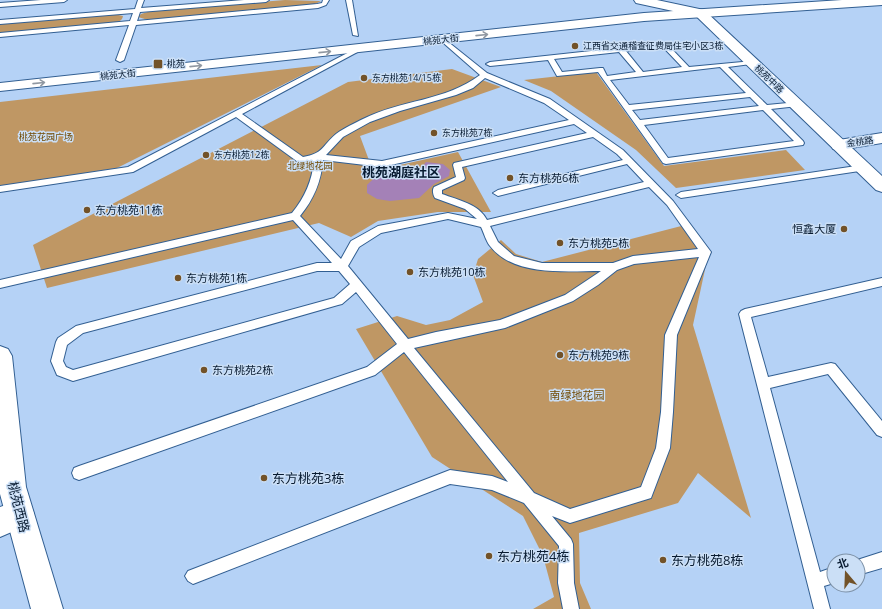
<svg xmlns="http://www.w3.org/2000/svg" width="882" height="609" viewBox="0 0 882 609" font-family="'Open Sans','Noto Sans SC',sans-serif">
<style>
.green{fill:#bf9764}
.water{fill:#a481b7}
.lines{fill:none;stroke-linecap:round;stroke-linejoin:round}
.service-casing{stroke:#325f92;stroke-width:2}
.minor-casing{stroke:#325f92;stroke-width:2}
.tertiary-casing{stroke:#325f92;stroke-width:2}
.secondary-casing{stroke:#325f92;stroke-width:2}
.service{fill:#fff;fill-rule:evenodd}
.minor{fill:#fff;fill-rule:evenodd}
.tertiary{fill:#fff;fill-rule:evenodd}
.secondary{fill:#fff;fill-rule:evenodd}
.oneway{stroke:#9098a2}
.poi-dot{fill:#725228;stroke:#cbdff6;stroke-width:1.5}
.labels{text-anchor:middle;stroke-width:3;stroke-linejoin:round;paint-order:stroke}
.far-street-label{font-size:9px;fill:#081b31;stroke:#cbdff6}
.far-poi-label{font-size:9px;fill:#081b31;stroke:#cbdff6;text-anchor:start}
.far-park-label{font-size:9px;fill:#714900;stroke:#cbdff6}
.poi-label{font-size:11px;fill:#081b31;stroke:#cbdff6;text-anchor:start}
.park-label{font-size:11px;fill:#714900;stroke:#cbdff6}
.quarter-label{font-size:13px;font-weight:bold;fill:#081b31;stroke:#cbdff6}
.near-poi-label{font-size:13px;fill:#081b31;stroke:#cbdff6;text-anchor:start}
.near-street-label{font-size:13px;fill:#081b31;stroke:#cbdff6}
</style>
<rect width="100%" height="100%" fill="#b5d2f6"/>
<g class="green">
<polygon points="285,0 321,1 313,5 148,20 138,17 141,14 151,11"/>
<path d="M 114,14 L 123,16 C 122,22 117,22 112,23 L 0,33 L 0,24 Z"/>
<polygon points="322,65 117,168 0,186 0,102"/>
<polygon points="452,69 501,87 360,136 373,171 458,152 491,212 438,212 378,221 351,237 319,223 47,288 33,245 348,82"/>
<polygon points="596,72 664,166 786,150 805,170 676,188 636,150 551,91 524,80"/>
<polygon points="689,224 709,251 693,325 751,518 698,473 678,503 579,533 580,583 591,609 533,609 554,597 543,556 523,516 432,457 356,329 397,316 426,325 450,320 483,302 473,275 478,259 501,240 516,254 542,262"/>
</g>
<path class="water" d="M 426,162 L 443,164 L 450,170 L 449,176 L 434,184 L 419,198 L 390,201 L 377,199 L 367,193 L 367,185 C 384,167 398,168 421,168 Z"/>
<g class="lines">
<defs>
<g id="service">
<polygon points="41,0 67,0 64,2 0,7 0,3"/>
<polygon points="138,0 144,0 141,8 244,0 269,0 266,2 140,12 137,21 317,4 322,3 323,0 329,0 326,5 318,8 136,25 124,60 120,62 116,60 129,25 0,37 0,33 130,21 133,13 0,24 0,20 135,9"/>
<polygon points="346,0 352,0 358,36 353,35"/>
<path d="M 442,37 L 487,73 L 550,99 L 623,150 L 673,201 L 711,252 L 677,335 L 673,412 L 670,448 L 651,498 L 570,523 L 552,516 L 571,539 L 573,544 L 574,583 L 579,609 L 563,609 L 558,583 L 559,546 L 524,503 L 492,490 L 450,484 L 193,584 L 188,581 L 185,576 L 188,571 L 450,470 L 492,476 L 508,482 L 404,352 L 375,375 L 79,480 L 74,478 L 72,473 L 74,468 L 79,466 L 367,367 L 397,344 L 356,292 L 342,304 L 338,305 L 73,381 L 57,375 L 51,361 L 56,342 L 58,338 L 76,326 L 317,263 L 332,263 L 293,220 L 0,288 L 0,280 L 292,213 C 305,197 312,181 314,161 L 298,162 L 236,117 L 133,172 L 0,192 L 0,186 L 128,167 L 359,47 L 363,47 L 363,49 L 242,114 L 303,157 C 324,153 321,147 336,134 C 344,128 355,123 363,119 C 400,100 446,101 480,75 L 440,40 L 440,38 ZM 485,78 L 544,103 L 569,120 L 382,161 L 326,155 L 343,137 L 370,122 L 400,111 L 456,95 L 473,88 ZM 574,124 L 587,133 L 454,163 L 453,165 L 456,177 L 434,187 C 432,190 433,195 435,198 L 465,209 L 477,219 L 448,213 L 378,226 L 351,241 L 341,259 L 300,216 C 314,199 321,182 323,160 L 382,167 ZM 593,137 L 617,154 L 623,160 L 498,190 L 493,193 L 498,196 L 627,164 L 644,182 L 487,220 C 479,204 458,200 442,194 L 442,190 L 464,180 L 465,178 L 462,167 ZM 649,187 L 667,205 L 698,249 L 633,256 L 613,263 L 542,263 L 514,256 L 498,242 L 490,226 ZM 448,219 L 481,227 C 484,233 486,241 490,246 C 514,277 566,271 601,271 L 565,295 L 500,320 L 436,332 L 408,339 L 348,266 L 359,247 L 381,233 ZM 699,257 L 665,335 L 661,412 L 656,448 L 641,487 L 570,509 L 534,493 L 414,348 L 505,328 L 573,301 L 598,285 L 617,270 L 634,264 ZM 317,271 L 339,271 L 350,284 L 334,298 L 73,370 L 66,367 L 63,361 L 67,345 L 83,333 Z"/>
<path d="M 665,43 L 667,44 L 689,67 L 753,61 L 755,62 L 751,64 L 728,67 L 767,105 L 798,102 L 798,106 L 771,109 L 803,141 L 804,143 L 803,145 L 666,164 L 663,163 L 598,72 L 557,76 L 548,60 L 490,66 L 486,64 L 490,62 ZM 663,47 L 682,67 L 643,72 L 626,51 ZM 619,52 L 636,72 L 607,76 L 603,68 L 600,68 L 562,72 L 554,59 ZM 720,67 L 746,93 L 629,105 L 610,80 ZM 750,97 L 759,106 L 640,120 L 632,110 ZM 763,110 L 794,141 L 668,158 L 644,125 Z"/>
<polygon points="863,165 866,166 867,168 866,170 681,198 676,195 681,192"/>
<polygon points="882,278 882,286 751,317 768,377 831,363 835,364 882,421 882,437 877,435 828,374 770,388 820,572 834,567 834,583 824,586 830,609 814,609 739,314 741,311 745,309"/>
<polygon points="882,552 882,568 858,575 858,561 854,561"/>
</g>
<g id="minor">
<polygon points="882,133 882,143 839,150 833,149 831,145 833,141 839,140"/>
<polygon points="20,500 30,504 34,514 30,524 0,537 0,507"/>
</g>
<g id="tertiary">
<polygon points="634,0 657,0 704,10 882,176 882,192 876,190 696,16 636,3"/>
<polygon points="0,346 8,349 12,356 26,487 63,609 31,609 0,494"/>
</g>
<polygon id="secondary" points="842,0 882,0 882,5 644,21 0,91 0,83 644,13"/>
</defs>
<use href="#service" class="service-casing"/>
<use href="#minor" class="minor-casing"/>
<use href="#tertiary" class="tertiary-casing"/>
<use href="#secondary" class="secondary-casing"/>
<use href="#service" class="service"/>
<use href="#minor" class="minor"/>
<use href="#tertiary" class="tertiary"/>
<use href="#secondary" class="secondary"/>
</g>
<defs><path id="oneway-shaft" d="M-6 0H5M1.5-3L5.5 0L1.5 3" fill="none" stroke-width="1.6" stroke-linecap="round" stroke-linejoin="round"/></defs>
<g class="oneway">
<use href="#oneway-shaft" transform="translate(482 35) rotate(-6)"/>
<use href="#oneway-shaft" transform="translate(325 52) rotate(-6)"/>
<use href="#oneway-shaft" transform="translate(196 66) rotate(-6)"/>
<use href="#oneway-shaft" transform="translate(39 83) rotate(-6)"/>
</g>
<g class="poi-dot">
<circle cx="575" cy="46" r="4"/>
<rect x="153" y="59" width="10" height="10" rx="2"/>
<circle cx="364" cy="78" r="4"/>
<circle cx="434" cy="133" r="4"/>
<circle cx="206" cy="155" r="4"/>
<circle cx="510" cy="178" r="4"/>
<circle cx="87" cy="210" r="4"/>
<circle cx="844" cy="229" r="4"/>
<circle cx="560" cy="243" r="4"/>
<circle cx="410" cy="272" r="4"/>
<circle cx="178" cy="278" r="4"/>
<circle cx="560" cy="355" r="4"/>
<circle cx="204" cy="370" r="4"/>
<circle cx="264" cy="478" r="4"/>
<circle cx="489" cy="556" r="4"/>
<circle cx="663" cy="560" r="4"/>
</g>
<g class="labels">
<g class="far-street-label">
<text transform="translate(441 40) rotate(-6)" y="3">桃苑大街</text>
<text transform="translate(118 75) rotate(-6)" y="3">桃苑大街</text>
<text transform="translate(769 79) rotate(44)" y="3">桃苑中路</text>
<text transform="translate(860 142) rotate(-8)" y="3">金桃路</text>
</g>
<g class="far-poi-label">
<text x="583" y="49">江西省交通稽查征费局住宅小区3栋</text>
<text x="167" y="67">桃苑</text>
<text x="372" y="81">东方桃苑14/15栋</text>
<text x="442" y="136">东方桃苑7栋</text>
<text x="214" y="158">东方桃苑12栋</text>
</g>
<g class="far-park-label">
<text x="46" y="140">桃苑花园广场</text>
<text x="310" y="169">北绿地花园</text>
</g>
<g class="poi-label">
<text x="518" y="182">东方桃苑6栋</text>
<text x="95" y="214">东方桃苑11栋</text>
<text x="836" y="233" text-anchor="end">恒鑫大厦</text>
<text x="568" y="247">东方桃苑5栋</text>
<text x="418" y="276">东方桃苑10栋</text>
<text x="186" y="282">东方桃苑1栋</text>
<text x="568" y="359">东方桃苑9栋</text>
<text x="212" y="374">东方桃苑2栋</text>
</g>
<g class="park-label">
<text x="577" y="399">南绿地花园</text>
</g>
<g class="quarter-label">
<text x="401" y="177">桃苑湖庭社区</text>
</g>
<g class="near-poi-label">
<text x="272" y="483">东方桃苑3栋</text>
<text x="497" y="561">东方桃苑4栋</text>
<text x="671" y="565">东方桃苑8栋</text>
</g>
<g class="near-street-label">
<text transform="translate(19 507) rotate(76)" y="5">桃苑西路</text>
</g>
</g>
<g transform="translate(846 573) rotate(341)"><circle r="19" fill="#cbdff6" stroke="#7d91a7"/>
<path d="M0-3L7 15L0 10L-7 15Z" fill="#725228"/>
<text y="-6" font-size="11" font-weight="bold" text-anchor="middle" fill="#081b31">北</text>
</g>
</svg>
